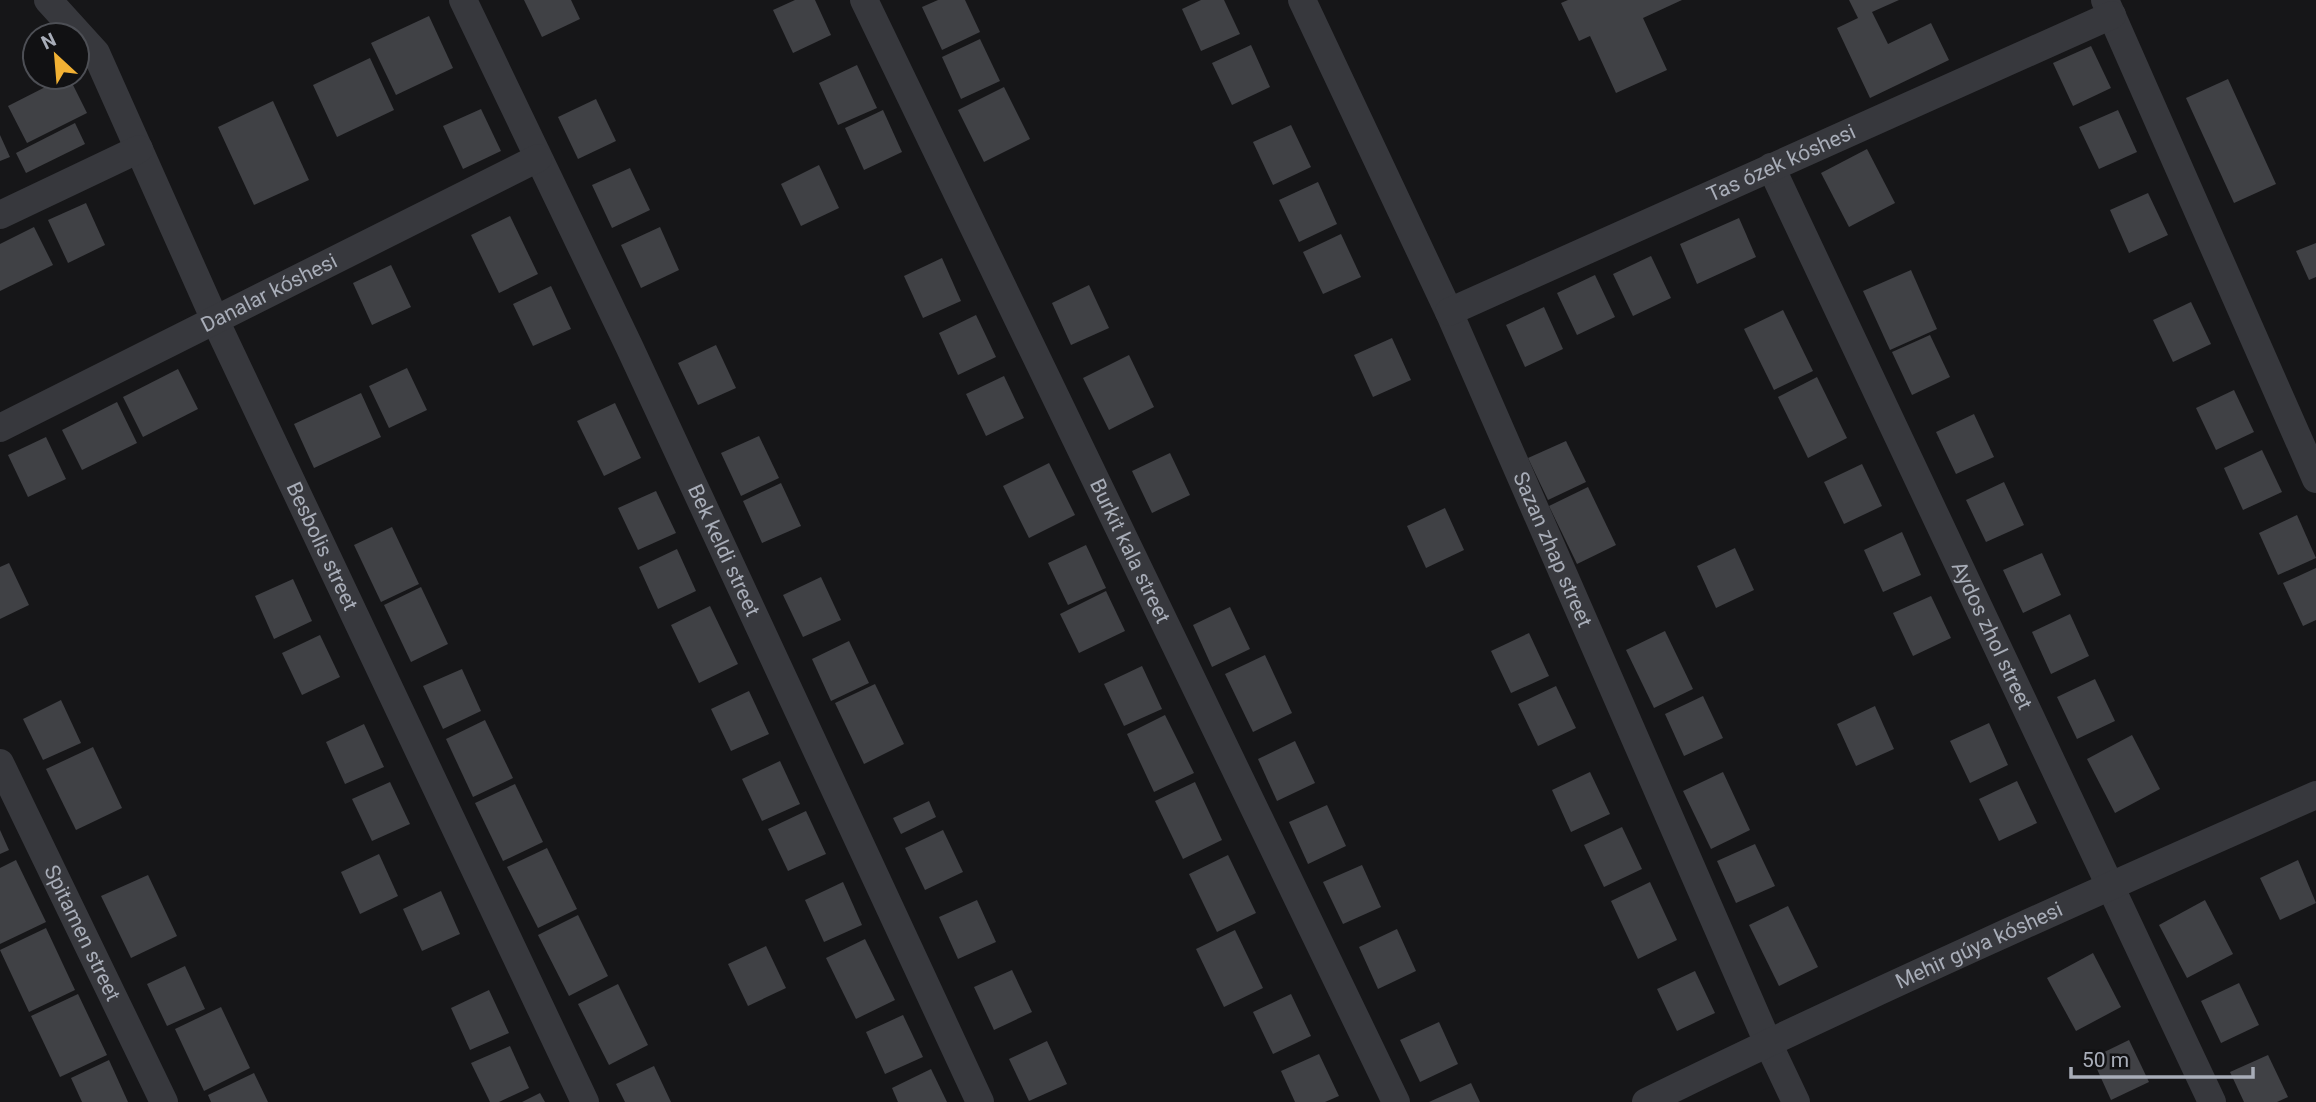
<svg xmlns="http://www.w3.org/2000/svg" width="2316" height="1102" viewBox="0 0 2316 1102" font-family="Roboto,sans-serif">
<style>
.building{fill:#404145}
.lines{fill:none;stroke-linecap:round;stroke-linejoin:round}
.minor{stroke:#37383d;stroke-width:28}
.labels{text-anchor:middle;stroke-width:6;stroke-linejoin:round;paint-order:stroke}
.street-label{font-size:21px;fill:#a8adb8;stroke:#111113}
</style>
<rect width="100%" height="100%" fill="#161618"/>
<g class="building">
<polygon points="524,0 571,0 580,19 542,37"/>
<polygon points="795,0 815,0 831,35 793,53 773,10"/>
<polygon points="938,0 965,0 980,32 942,50 922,7"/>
<polygon points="1201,0 1224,0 1240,34 1201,51 1182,9"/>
<polygon points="1568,0 1682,0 1643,18 1667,70 1616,93 1590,36 1579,41 1561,3"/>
<polygon points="1849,0 1899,0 1872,12 1888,44 1931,23 1949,60 1870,98 1837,28 1858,18"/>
<polygon points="429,16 453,68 396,95 371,43"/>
<polygon points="980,39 1000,81 961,99 942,57"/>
<polygon points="1251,45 1270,87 1232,105 1212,63"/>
<polygon points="2091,46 2111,88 2073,106 2053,63"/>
<polygon points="370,58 394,110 337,137 313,85"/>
<polygon points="857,65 877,108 838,125 819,83"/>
<polygon points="65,77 69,77 87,113 27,143 8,106"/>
<polygon points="2228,79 2276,184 2234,203 2186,98"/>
<polygon points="1004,87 1030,139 984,162 958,110"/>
<polygon points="596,99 616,141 578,159 558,117"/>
<polygon points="273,101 309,180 254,205 218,127"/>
<polygon points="481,109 501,151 463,169 443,126"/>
<polygon points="883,110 902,152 864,170 845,128"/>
<polygon points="2118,110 2137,152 2099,169 2079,127"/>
<polygon points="75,123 85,144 26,173 16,153"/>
<polygon points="1291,125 1311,167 1273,185 1253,142"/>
<polygon points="0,135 10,157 0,161"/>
<polygon points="1867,149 1895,203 1849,227 1821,173"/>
<polygon points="819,165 839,208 801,226 781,184"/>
<polygon points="630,168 650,210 612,228 592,185"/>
<polygon points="1318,182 1337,224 1299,242 1279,200"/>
<polygon points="2148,193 2168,235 2129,253 2110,210"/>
<polygon points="86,203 105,245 68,263 48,220"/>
<polygon points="510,216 538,274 499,293 471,235"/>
<polygon points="1739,218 1756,257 1697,284 1680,244"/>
<polygon points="34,227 53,265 0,291 0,244"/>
<polygon points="660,227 679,270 641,288 621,245"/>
<polygon points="1341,234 1361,277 1323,294 1303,252"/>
<polygon points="2316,243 2316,277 2309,280 2296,251"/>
<polygon points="1651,256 1671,298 1633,316 1613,274"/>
<polygon points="942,258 961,301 923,318 904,276"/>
<polygon points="391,265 411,307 372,325 353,283"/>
<polygon points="1911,270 1937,329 1890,350 1863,291"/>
<polygon points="1595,275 1615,317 1577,335 1557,293"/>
<polygon points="1089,285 1109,328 1071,345 1052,303"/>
<polygon points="551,286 571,329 533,346 513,304"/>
<polygon points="2191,302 2211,344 2173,362 2153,320"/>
<polygon points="1544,307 1563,349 1525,367 1506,325"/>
<polygon points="1783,310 1813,371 1774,390 1744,329"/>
<polygon points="976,315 996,357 958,375 939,333"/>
<polygon points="1930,335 1950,377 1912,395 1892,352"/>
<polygon points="1392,338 1411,380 1373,397 1354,355"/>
<polygon points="716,345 736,388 698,405 678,363"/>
<polygon points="1129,355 1154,407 1109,430 1083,378"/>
<polygon points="407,368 427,410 389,428 369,386"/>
<polygon points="178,369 198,409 143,437 123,397"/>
<polygon points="1004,376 1024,418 986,436 966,394"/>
<polygon points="1817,377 1847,438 1808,458 1778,397"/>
<polygon points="2234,390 2254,432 2216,450 2196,408"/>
<polygon points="361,393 381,437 314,468 294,424"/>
<polygon points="117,402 137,443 82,470 62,430"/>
<polygon points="615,403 641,458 604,476 577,421"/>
<polygon points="1974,414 1994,457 1956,474 1936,432"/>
<polygon points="759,436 779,478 741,496 721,453"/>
<polygon points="46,437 66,479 28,497 8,455"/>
<polygon points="1566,441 1586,482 1548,500 1528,458"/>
<polygon points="2262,450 2282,492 2243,510 2224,468"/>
<polygon points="1170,453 1190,495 1152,513 1132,471"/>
<polygon points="1049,463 1075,515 1029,538 1003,486"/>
<polygon points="1862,464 1882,506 1844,524 1824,482"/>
<polygon points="2004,482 2024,525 1986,542 1966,500"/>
<polygon points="781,483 801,526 762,543 743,501"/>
<polygon points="1588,487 1616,545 1577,564 1549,506"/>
<polygon points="656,491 676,533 638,550 618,508"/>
<polygon points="1445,508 1464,550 1426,568 1407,526"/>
<polygon points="2297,515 2316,558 2278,575 2259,533"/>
<polygon points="392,527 419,584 381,602 354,545"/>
<polygon points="1902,532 1921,575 1883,592 1864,550"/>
<polygon points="1086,545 1106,588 1068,605 1048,563"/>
<polygon points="1735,548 1754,590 1716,608 1697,566"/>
<polygon points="677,549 696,591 658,609 639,567"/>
<polygon points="2042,553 2061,595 2023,613 2003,570"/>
<polygon points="9,563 29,605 0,619 0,567"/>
<polygon points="2316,568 2316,620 2303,626 2283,583"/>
<polygon points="821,577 841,620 803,637 783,595"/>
<polygon points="293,579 312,621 274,639 255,596"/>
<polygon points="421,587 448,644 411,662 384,605"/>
<polygon points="1106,591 1125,631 1079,653 1060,614"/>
<polygon points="1931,596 1951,638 1913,656 1893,613"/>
<polygon points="710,606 738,664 699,683 671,625"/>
<polygon points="1230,607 1250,649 1212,667 1193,625"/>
<polygon points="2070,614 2089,656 2051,674 2032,632"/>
<polygon points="1665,631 1693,689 1654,708 1626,650"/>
<polygon points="1529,633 1549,676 1511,693 1491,651"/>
<polygon points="320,635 340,677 302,695 282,653"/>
<polygon points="849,641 869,683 831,701 812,659"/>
<polygon points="1265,655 1292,713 1253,732 1225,674"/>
<polygon points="1142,666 1162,709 1124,726 1104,684"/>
<polygon points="462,669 481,711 443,729 423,686"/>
<polygon points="2095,679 2115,721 2077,739 2057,697"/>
<polygon points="875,684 904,744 864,764 835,703"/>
<polygon points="1556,686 1576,728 1538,746 1518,704"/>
<polygon points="749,691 769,734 731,751 711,709"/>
<polygon points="1703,696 1723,738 1684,756 1665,714"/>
<polygon points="61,700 81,743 43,760 23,719"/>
<polygon points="1875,706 1894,749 1856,766 1837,724"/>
<polygon points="1165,715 1194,773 1154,792 1127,734"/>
<polygon points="485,720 513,778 473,797 446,739"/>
<polygon points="1989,723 2008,765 1970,783 1950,741"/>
<polygon points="364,724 384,767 345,784 326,742"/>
<polygon points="2132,735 2160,789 2115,813 2087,759"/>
<polygon points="1295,741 1315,783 1277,801 1258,759"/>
<polygon points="93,747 122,808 76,830 46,769"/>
<polygon points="780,761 800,804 762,821 742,779"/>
<polygon points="1590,772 1610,814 1571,832 1552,790"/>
<polygon points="1723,772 1750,830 1711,849 1683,791"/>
<polygon points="2017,781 2037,823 1999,841 1979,799"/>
<polygon points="390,782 410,824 372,841 352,799"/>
<polygon points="1195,782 1222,840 1183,859 1155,801"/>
<polygon points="515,784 543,842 503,861 475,803"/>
<polygon points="929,801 936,817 901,834 893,818"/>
<polygon points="1327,805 1346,846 1308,864 1289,822"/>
<polygon points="806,811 826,854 788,871 768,829"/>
<polygon points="1622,827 1642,869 1604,887 1584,845"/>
<polygon points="0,830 9,850 0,854"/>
<polygon points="943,830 963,872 925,890 905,848"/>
<polygon points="1755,844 1775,886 1736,903 1717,861"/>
<polygon points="547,848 577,909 538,928 507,867"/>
<polygon points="379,854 398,896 360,914 341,872"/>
<polygon points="1228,855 1256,913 1217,932 1189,874"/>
<polygon points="16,860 46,922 0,944 0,868"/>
<polygon points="2298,860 2316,903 2280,920 2260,878"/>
<polygon points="1362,865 1381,907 1343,924 1323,882"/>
<polygon points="148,875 177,936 131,958 101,896"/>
<polygon points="843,882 862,925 824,942 805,900"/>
<polygon points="1650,882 1677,940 1638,959 1611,901"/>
<polygon points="441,891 460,934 422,951 403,909"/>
<polygon points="977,900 996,942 958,959 939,917"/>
<polygon points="2205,900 2233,954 2187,978 2159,925"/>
<polygon points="1788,906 1818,967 1779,986 1749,925"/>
<polygon points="578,915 608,976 569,996 538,935"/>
<polygon points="46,928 75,990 29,1012 0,950"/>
<polygon points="1397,929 1416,971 1378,989 1359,947"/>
<polygon points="1235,930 1263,988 1224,1007 1196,949"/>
<polygon points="865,939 895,1000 856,1019 826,958"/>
<polygon points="766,946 786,988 748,1006 728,964"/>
<polygon points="2093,953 2121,1007 2076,1031 2047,978"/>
<polygon points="185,966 205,1009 167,1026 147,984"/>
<polygon points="1012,970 1032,1012 994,1030 974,987"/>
<polygon points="1695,971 1715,1013 1677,1031 1657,989"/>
<polygon points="2239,983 2259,1025 2221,1043 2201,1001"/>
<polygon points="618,984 648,1045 609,1065 578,1004"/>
<polygon points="489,990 509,1033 470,1050 451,1008"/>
<polygon points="78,994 107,1055 60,1077 31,1016"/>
<polygon points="1291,994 1311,1036 1273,1054 1253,1012"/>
<polygon points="221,1007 250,1068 204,1091 175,1029"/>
<polygon points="903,1015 923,1057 885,1074 866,1032"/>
<polygon points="1439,1022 1458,1064 1420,1082 1400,1040"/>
<polygon points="2129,1040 2149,1082 2111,1100 2092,1058"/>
<polygon points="1047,1041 1067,1084 1029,1101 1009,1059"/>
<polygon points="510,1046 529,1088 499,1102 490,1102 471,1063"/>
<polygon points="1319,1054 1339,1096 1325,1102 1295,1102 1281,1071"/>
<polygon points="2268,1055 2288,1097 2277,1102 2244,1102 2230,1072"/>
<polygon points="109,1060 128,1102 82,1102 71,1078"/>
<polygon points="654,1066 671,1102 625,1102 616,1084"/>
<polygon points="931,1069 947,1102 898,1102 892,1088"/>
<polygon points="254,1073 268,1102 211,1102 208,1095"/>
<polygon points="1471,1083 1480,1102 1429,1102"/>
<polygon points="540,1093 545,1102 522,1102"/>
</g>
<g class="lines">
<g class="minor">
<path id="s1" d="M 48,0 L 96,53 L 215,320 L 585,1102"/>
<path id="s2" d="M 463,0 L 629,346 L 980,1102"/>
<path id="s3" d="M 864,0 L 1396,1102"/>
<path id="s4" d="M 1302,0 L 1449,312 L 1768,1043 L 1796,1102"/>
<polyline points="2105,0 2316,479"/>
<path id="s5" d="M 1771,167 L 2212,1102"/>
<polyline points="0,215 139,149"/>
<path id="s6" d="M 1449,312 L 2112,15"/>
<path id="s7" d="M 0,428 L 538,158"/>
<path id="s8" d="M 0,763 L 164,1102"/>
<path id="s9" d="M 1646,1102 C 1867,994 2091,894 2316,795"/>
</g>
</g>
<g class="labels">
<g class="street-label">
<text dy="7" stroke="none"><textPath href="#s6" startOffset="364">Tas ózek kóshesi</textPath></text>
<text dy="7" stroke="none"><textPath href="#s7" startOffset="301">Danalar kóshesi</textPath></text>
<text dy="7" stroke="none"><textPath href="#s1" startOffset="614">Besbolis street</textPath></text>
<text dy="7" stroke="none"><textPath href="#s4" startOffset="604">Sazan zhap street</textPath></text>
<text dy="7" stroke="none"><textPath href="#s2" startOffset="609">Bek keldi street</textPath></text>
<text dy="7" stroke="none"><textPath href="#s3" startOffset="612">Burkit kala street</textPath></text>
<text dy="7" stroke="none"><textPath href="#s5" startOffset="518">Aydos zhol street</textPath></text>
<text dy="7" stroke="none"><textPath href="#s8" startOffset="189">Spitamen street</textPath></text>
<text dy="7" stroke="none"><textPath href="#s9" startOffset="368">Mehir gúyа kóshesi</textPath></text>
</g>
</g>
<g transform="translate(56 56) rotate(334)"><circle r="33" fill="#111113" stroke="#4d4f55" stroke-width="2"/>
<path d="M0-5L12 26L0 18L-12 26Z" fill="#f2b134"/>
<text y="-10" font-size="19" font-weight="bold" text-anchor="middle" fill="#a8adb8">N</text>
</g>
<path d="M2071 1067v10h182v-10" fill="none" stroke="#a8adb8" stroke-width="3.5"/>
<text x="2082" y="1067" font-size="21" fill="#a8adb8" stroke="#111113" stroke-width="5" paint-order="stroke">50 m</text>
</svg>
